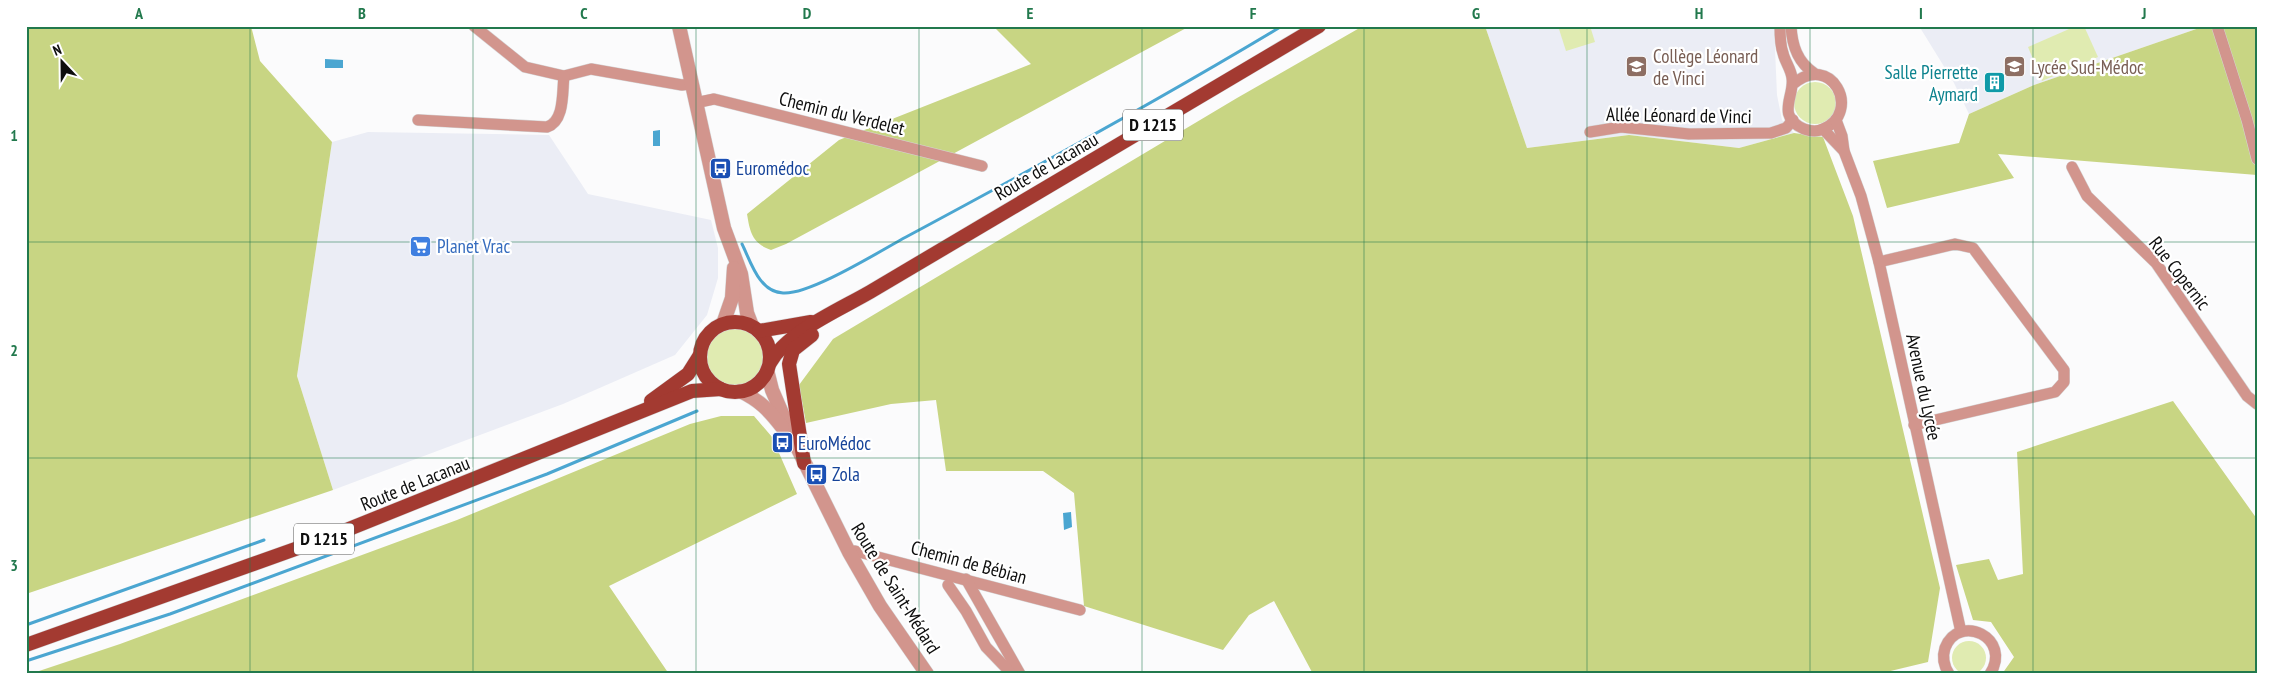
<svg xmlns="http://www.w3.org/2000/svg" width="2283" height="700" viewBox="0 0 2283 700" font-family="'PT Sans Narrow',sans-serif">
<style>
.built{fill:#ebedf5}
.green{fill:#e0ebb1}
.forest{fill:#c8d583}
.water{fill:#4ba6d1}
.lines{fill:none;stroke-linecap:round;stroke-linejoin:round}
.stream{stroke:#4ba6d1;stroke-width:3}
.minor-casing{stroke:#d5d5d6;stroke-width:12}
.tertiary-casing{stroke:#d5d5d6;stroke-width:15}
.primary-casing{stroke:#d5d5d6;stroke-width:15}
.minor{stroke:#d2958d;stroke-width:11}
.tertiary{stroke:#d2958d;stroke-width:14}
.primary{stroke:#a33a31;stroke-width:14}
.grid{fill:none;stroke:#22794d;stroke-width:1;stroke-opacity:0.55}
.labels{text-anchor:middle;stroke-width:4.5;stroke-linejoin:round;paint-order:stroke}
.shield{fill:#fff;stroke:#565656;stroke-width:1}
.shield-label{font-size:18px;font-weight:bold;fill:#0e0e0e}
.education-label{font-size:19px;fill:#785e54;stroke:#fff;text-anchor:start}
.culture-label{font-size:19px;fill:#0d838f;stroke:#fff;text-anchor:end}
.street-label{font-size:19px;fill:#0e0e0e;stroke:#fff}
.transit-label{font-size:19px;fill:#164399;stroke:#fff;text-anchor:start}
.shop-label{font-size:19px;fill:#366cbe;stroke:#fff;text-anchor:start}
.neatline{fill:none;stroke:#22794d;stroke-width:2}
.grid-label{font-size:16px;text-anchor:middle;font-weight:bold;fill:#22794d}
</style>
<rect width="100%" height="100%" fill="#fbfbfc"/>
<g class="built">
<polygon points="1485,26 1774,26 1777,95 1782,120 1794,133 1739,148 1629,135 1527,148"/>
<polygon points="1919,26 2205,26 2034,85 1969,114 1953,81"/>
<polygon points="368,132 549,135 588,194 711,220 718,248 718,278 707,315 675,355 563,404 333,490 297,376 332,142"/>
</g>
<g class="green">
<polygon points="1558,26 1590,26 1595,42 1566,51"/>
<polygon points="2076,26 2084,26 2098,57 2042,81 2028,47"/>
<circle cx="1815" cy="103" r="21"/>
<circle cx="735" cy="357" r="29"/>
<circle cx="1969" cy="658" r="17"/>
</g>
<g class="forest">
<polygon points="26,26 251,26 260,61 332,142 297,376 333,490 26,594"/>
<path d="M 993,26 L 1190,26 L 786,244 L 771,250 C 752,243 750,232 747,214 L 839,140 L 1031,64 Z"/>
<polygon points="1363,26 1485,26 1527,148 1629,135 1739,148 1794,133 1823,137 1853,216 1940,588 1928,662 1878,674 1313,674 1274,601 1249,615 1223,650 1084,606 1074,493 1043,471 946,471 936,400 891,404 806,423 799,385 833,339 1237,98"/>
<polygon points="2205,26 2257,26 2257,175 1998,154 2014,178 1887,208 1873,161 1959,143 1969,114 2034,85"/>
<polygon points="2173,401 2257,519 2257,674 2002,674 2014,657 1991,622 1973,620 1956,565 1989,559 1998,580 2023,574 2017,452"/>
<polygon points="721,416 754,416 772,437 797,494 609,586 669,674 30,674 120,644 457,520 690,424"/>
</g>
<g class="water">
<polygon points="325,59 343,60 343,68 325,68"/>
<polygon points="660,130 660,146 653,146 653,131"/>
<polygon points="1071,512 1072,527 1064,530 1063,513"/>
</g>
<g class="lines">
<g class="stream">
<path d="M 742,244 C 751,262 759,292 783,293 C 810,295 880,251 906,237 C 1033,169 1159,100 1282,26"/>
<polyline points="26,625 264,540"/>
<polyline points="26,661 170,614 547,474 697,411"/>
</g>
<defs>
<g id="minor">
<polyline points="474,26 525,67 564,76 591,69 682,85 690,84"/>
<path d="M 1780,26 C 1780,35 1780,45 1783,53 C 1785,62 1791,69 1792,78 C 1795,96 1775,116 1804,129 C 1810,131 1817,132 1823,129 C 1863,112 1831,50 1792,85"/>
<path d="M 1791,26 C 1792,45 1797,62 1814,73"/>
<polyline points="2217,26 2247,120 2257,159"/>
<polyline points="695,103 714,99 982,166"/>
<path d="M 418,120 L 547,127 C 565,121 562,92 564,76"/>
<polyline points="1836,120 1842,136 1844,151 1861,196 1879,262 1961,632"/>
<polyline points="1823,129 1844,151"/>
<polyline points="1590,132 1621,127 1689,134 1771,133 1786,128 1793,120"/>
<polyline points="2072,167 2087,196 2156,263 2247,396 2257,404"/>
<polyline points="1879,262 1955,244 1973,248 2064,370 2064,382 2055,392 1914,425"/>
<polyline points="849,552 855,551 1080,610"/>
<polyline points="966,579 1020,674"/>
<polyline points="948,585 966,611 986,647 1012,674"/>
<path d="M 1949,674 C 1944,666 1942,657 1945,648 C 1959,612 2013,638 1990,674"/>
</g>
<g id="tertiary">
<polyline points="679,26 724,228 741,274 747,313 752,326"/>
<polyline points="723,324 732,298 734,268"/>
<polyline points="767,370 772,390 794,441 849,552 880,606 927,674"/>
<path d="M 740,391 C 759,400 769,410 782,427"/>
</g>
<g id="primary">
<circle cx="735" cy="357" r="35"/>
<polyline points="759,331 811,322"/>
<path d="M 770,363 C 787,332 839,310 870,292 L 1319,26"/>
<polyline points="651,401 688,374 700,355"/>
<polyline points="804,463 789,364 793,350 812,335"/>
<polyline points="26,645 329,537 692,391 721,389"/>
</g>
</defs>
<use href="#minor" class="minor-casing"/>
<use href="#tertiary" class="tertiary-casing"/>
<use href="#primary" class="primary-casing"/>
<use href="#minor" class="minor"/>
<use href="#tertiary" class="tertiary"/>
<use href="#primary" class="primary"/>
</g>
<path class="grid" d="M 250,26 L 250,674M 473,26 L 473,674M 696,26 L 696,674M 919,26 L 919,674M 1142,26 L 1142,674M 1364,26 L 1364,674M 1587,26 L 1587,674M 1810,26 L 1810,674M 2033,26 L 2033,674M 26,242 L 2257,242M 26,458 L 2257,458"/>
<defs>
<symbol id="school-square" viewBox="-11 -11 22 22"><rect x="-9" y="-9" width="18" height="18" rx="4" fill="#8d6e63" stroke="#fff"/><path d="M0-5L7-2L0 1L-7-2ZM-4 1L0 2.5L4 1V4Q0 6-4 4Z" fill="#fff"/></symbol>
<symbol id="building-square" viewBox="-11 -11 22 22"><rect x="-9" y="-9" width="18" height="18" rx="4" fill="#0f9aa8" stroke="#fff"/><path d="M-4-6H4V6H1V3H-1V6H-4ZM-2.5-4.3h1.7v1.8h-1.7ZM.8-4.3h1.7v1.8H.8ZM-2.5-1h1.7V.8h-1.7ZM.8-1h1.7V.8H.8Z" fill="#fff"/></symbol>
<symbol id="bus-square" viewBox="-11 -11 22 22"><rect x="-9" y="-9" width="18" height="18" rx="4" fill="#1a4fb4" stroke="#fff"/><path d="M-5-6H5V4H4V6H2V4H-2V6H-4V4H-5ZM-3.5-4V0h7V-4ZM-3.5 1.2v1.5H-2V1.2ZM2 1.2v1.5H3.5V1.2Z" fill="#fff"/></symbol>
<symbol id="supermarket-square" viewBox="-11 -11 22 22"><rect x="-9" y="-9" width="18" height="18" rx="4" fill="#3f7fe0" stroke="#fff"/><path d="M-6-5.5h2.5l.6 2H6L4.5 2H-2.5L-4.4-4H-6ZM-1.5 3.2a1.3 1.3 0 1 0 .1 0ZM3 3.2a1.3 1.3 0 1 0 .1 0Z" fill="#fff"/></symbol>
</defs>
<g fill-rule="evenodd">
<use href="#school-square" x="1624" y="54" width="25" height="25"/>
<use href="#school-square" x="2002" y="54" width="25" height="25"/>
<use href="#building-square" x="1982" y="70" width="25" height="25"/>
<use href="#bus-square" x="708" y="156" width="25" height="25"/>
<use href="#supermarket-square" x="408" y="234" width="25" height="25"/>
<use href="#bus-square" x="770" y="430" width="25" height="25"/>
<use href="#bus-square" x="804" y="462" width="25" height="25"/>
</g>
<g class="labels">
<g class="shield">
<rect x="1123" y="109.5" width="60" height="31" rx="4"/>
<rect x="294" y="523.5" width="60" height="31" rx="4"/>
</g>
<g class="shield-label">
<text x="1153" y="131">D 1215</text>
<text x="324" y="545">D 1215</text>
</g>
<g class="education-label">
<text x="1653" y="63">Collège Léonard<tspan x="1653" dy="22">de Vinci</tspan></text>
<text x="2031" y="74">Lycée Sud-Médoc</text>
</g>
<g class="culture-label">
<text x="1978" y="79">Salle Pierrette<tspan x="1978" dy="22">Aymard</tspan></text>
</g>
<g class="street-label">
<text transform="translate(842 113) rotate(14)" y="7">Chemin du Verdelet</text>
<text transform="translate(1679 115) rotate(1)" y="7">Allée Léonard de Vinci</text>
<text transform="translate(1046 166) rotate(-30)" y="7">Route de Lacanau</text>
<text transform="translate(2180 273) rotate(52)" y="7">Rue Copernic</text>
<text transform="translate(1924 387) rotate(78)" y="7">Avenue du Lycée</text>
<text transform="translate(415 483) rotate(-22)" y="7">Route de Lacanau</text>
<text transform="translate(969 562) rotate(15)" y="7">Chemin de Bébian</text>
<text transform="translate(896 588) rotate(58)" y="7">Route de Saint-Médard</text>
</g>
<g class="transit-label">
<text x="736" y="175">Euromédoc</text>
<text x="798" y="450">EuroMédoc</text>
<text x="832" y="481">Zola</text>
</g>
<g class="shop-label">
<text x="437" y="253">Planet Vrac</text>
</g>
</g>
<rect width="2283" height="700" fill="none" stroke="#ffffff" stroke-width="55"/>
<g transform="translate(62 62) rotate(338)" stroke="#ffffff" stroke-width="4" paint-order="stroke">
<path d="M0-4L9 19L0 12L-9 19Z" fill="#0e0e0e"/>
<text y="-8" font-size="14" font-weight="bold" text-anchor="middle" fill="#0e0e0e">N</text>
</g>
<rect x="28" y="28" width="2228" height="644" class="neatline"/>
<g class="grid-label">
<text x="139" y="19">A</text>
<text x="362" y="19">B</text>
<text x="584" y="19">C</text>
<text x="807" y="19">D</text>
<text x="1030" y="19">E</text>
<text x="1253" y="19">F</text>
<text x="1476" y="19">G</text>
<text x="1699" y="19">H</text>
<text x="1921" y="19">I</text>
<text x="2144" y="19">J</text>
<text x="14" y="141">1</text>
<text x="14" y="356">2</text>
<text x="14" y="571">3</text>
</g>
</svg>
